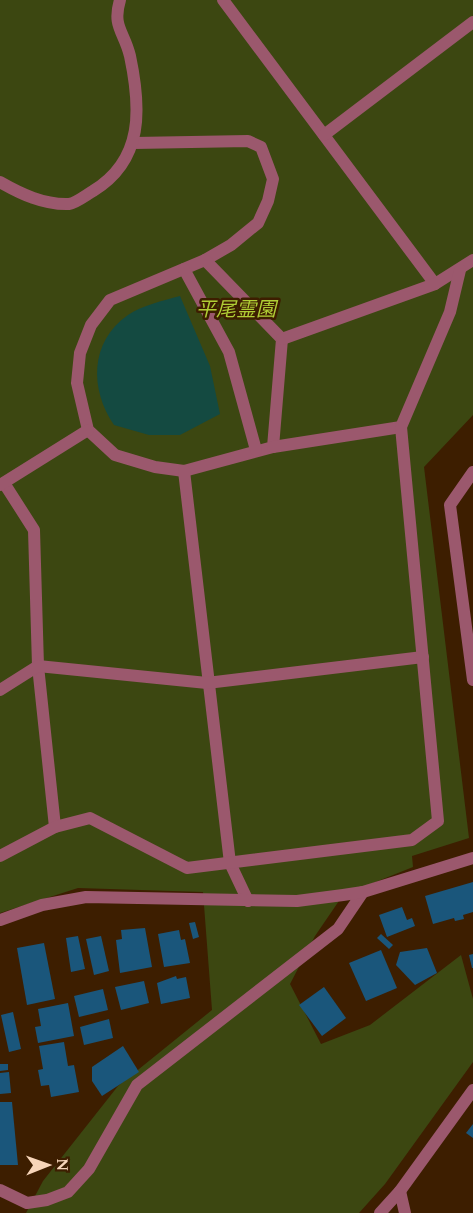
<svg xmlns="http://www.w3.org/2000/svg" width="473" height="1213" viewBox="0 0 473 1213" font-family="Spectral,'Noto Sans JP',serif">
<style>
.green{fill:#3c4711}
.water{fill:#144a41}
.building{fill:#1a567b}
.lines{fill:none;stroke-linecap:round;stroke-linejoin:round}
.service{stroke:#9b586d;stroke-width:12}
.minor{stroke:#9b586d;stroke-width:12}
.tertiary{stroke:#9b586d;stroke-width:12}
.labels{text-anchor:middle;stroke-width:5;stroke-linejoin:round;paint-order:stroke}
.park-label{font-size:20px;font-style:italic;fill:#b0ce35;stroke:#3d1e00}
</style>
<rect width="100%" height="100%" fill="#3d1e00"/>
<polygon class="green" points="0,0 473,0 473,415 424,467 469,838 412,856 413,867 343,895 315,936 290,984 321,1044 370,1025 461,955 473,999 473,1062 385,1184 359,1213 26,1213 43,1181 118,1086 212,1010 203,892 78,888 0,913"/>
<path class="water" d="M 180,296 L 210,366 L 220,414 L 180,435 L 149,435 L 114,425 C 90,390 89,342 128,315 C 143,305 162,301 180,296 Z"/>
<g class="building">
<polygon points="473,882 473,912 463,915 464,919 455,921 454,918 433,924 425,896"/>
<polygon points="402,907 407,920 412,918 415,926 387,937 379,915"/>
<polygon points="195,922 199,937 193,939 189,923"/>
<polygon points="145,928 152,967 120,973 116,940 122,939 121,930"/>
<polygon points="179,930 181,940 185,939 190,963 164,967 158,934"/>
<polygon points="381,934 393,945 389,949 377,938"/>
<polygon points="78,936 85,969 71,972 66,938"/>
<polygon points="101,936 109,971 94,975 86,939"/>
<polygon points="44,943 55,999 27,1005 17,948"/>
<polygon points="427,948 437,973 415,985 396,965 400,952"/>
<polygon points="381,950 397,988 366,1001 349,963"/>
<polygon points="473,954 473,968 472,968 469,955"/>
<polygon points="176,976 177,979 186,977 190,998 161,1004 157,983"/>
<polygon points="144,981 149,1003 121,1010 115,987"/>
<polygon points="324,987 346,1018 322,1036 299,1005"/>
<polygon points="103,989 108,1010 79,1017 74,996"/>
<polygon points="68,1003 74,1036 38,1043 35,1027 41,1026 38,1009"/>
<polygon points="13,1012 21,1049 9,1052 1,1015"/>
<polygon points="109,1019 113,1038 84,1045 80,1027"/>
<polygon points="64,1042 68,1066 74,1065 79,1092 51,1097 49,1085 41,1086 38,1070 43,1069 39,1046"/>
<polygon points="123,1046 139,1072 102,1096 92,1081 92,1067"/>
<polygon points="0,1064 8,1064 8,1070 0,1071"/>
<polygon points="9,1072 11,1093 0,1094 0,1073"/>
<polygon points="0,1102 12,1102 18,1165 0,1165"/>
<polygon points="473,1124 473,1138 466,1133"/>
</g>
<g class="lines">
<g class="service">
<polyline points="223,0 435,284"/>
<polyline points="324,135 473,22"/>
<polyline points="134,143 248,141 261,147 273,179 268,201 258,223 231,245 205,260"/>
<path d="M 0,182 C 21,194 44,205 69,204 C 76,203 86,195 93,191 C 144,160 141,108 130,56 C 124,31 112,27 120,0"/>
<polygon points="205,260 282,339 273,447 184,471 155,467 115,455 88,430 77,383 80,353 91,325 110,300"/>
<polyline points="184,269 229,352 256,450"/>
<polyline points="282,339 435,284 473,260"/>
<polyline points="273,447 401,427"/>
<polyline points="184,471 230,863 248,901"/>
<polyline points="4,483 34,530 38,666 55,827"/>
<polyline points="0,485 88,430"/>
<polyline points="0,690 38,666 207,683 423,657"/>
<polyline points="0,856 55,827 90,818 187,868 412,840 438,821 401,427 450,312 460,270"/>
</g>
<g class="minor">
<polyline points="0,1190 27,1203 47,1200 68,1192 89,1169 137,1085 338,929 363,892"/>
<polyline points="400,1191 405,1213"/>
<polyline points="380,1213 400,1191 473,1090"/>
</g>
<g class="tertiary">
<polyline points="473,472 450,505 473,680"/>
<polyline points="0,920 42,905 86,897 297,901 343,895 363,892 473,858"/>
</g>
</g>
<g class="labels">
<g class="park-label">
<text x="236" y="316">平尾霊園</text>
</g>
</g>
<g transform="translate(48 1165) rotate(89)" stroke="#3d1e00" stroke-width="4.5" paint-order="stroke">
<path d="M0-4.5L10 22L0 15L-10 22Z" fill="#f7d5b9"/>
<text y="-9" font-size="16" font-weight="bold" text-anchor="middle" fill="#f7d5b9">N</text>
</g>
</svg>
